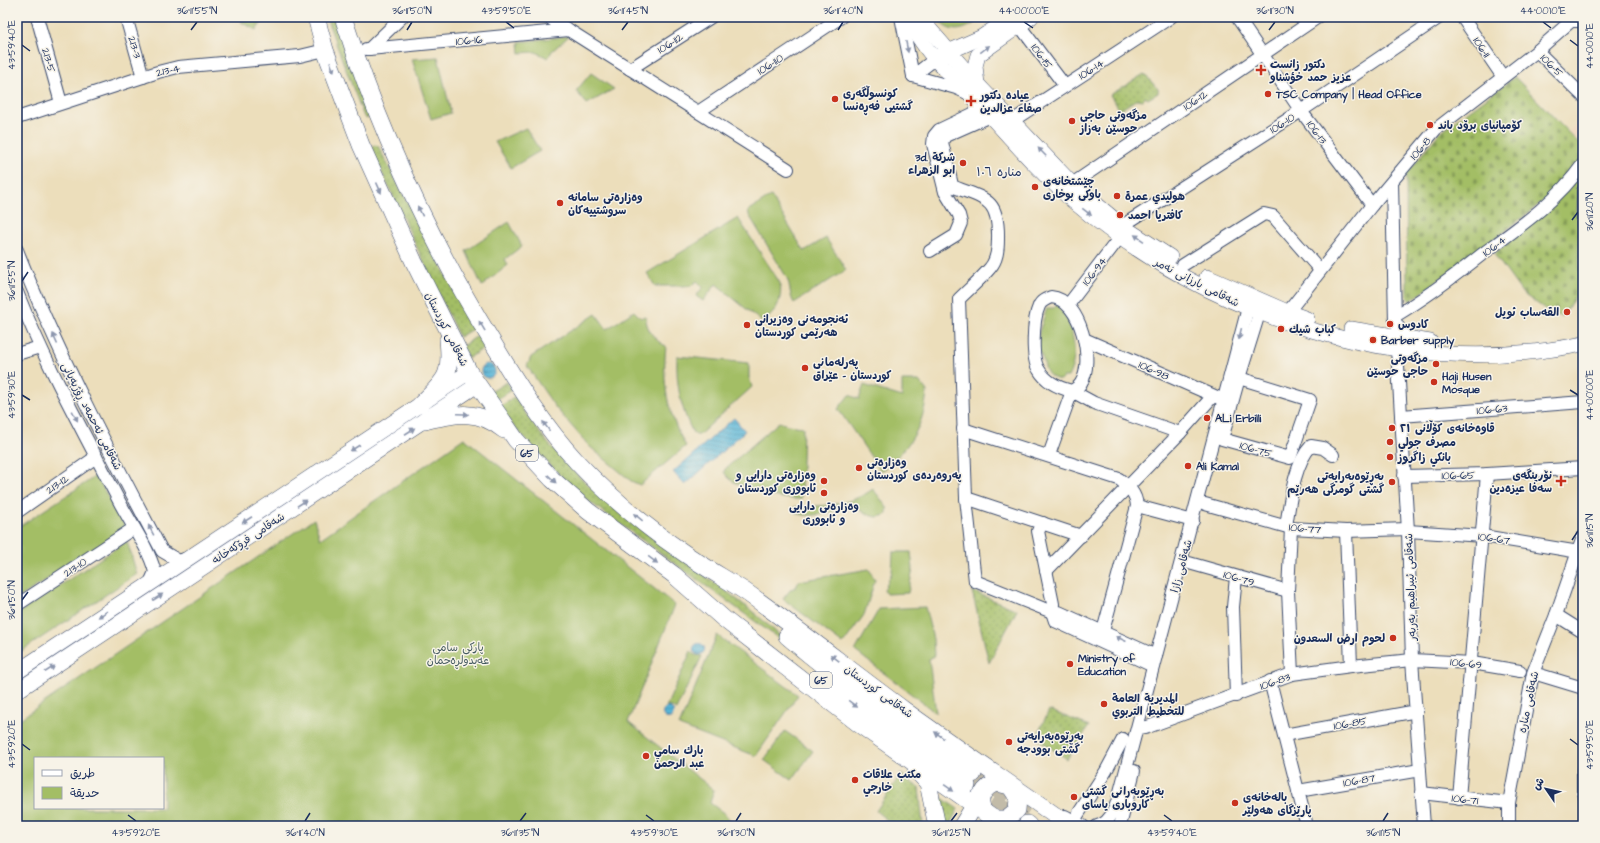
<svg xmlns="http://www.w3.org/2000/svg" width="1600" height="843" viewBox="0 0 1600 843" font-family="'Architects Daughter','Playpen Sans Arabic',sans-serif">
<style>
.built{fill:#efd6bb}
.grass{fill:url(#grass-dots);stroke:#5f7662}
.cemetery{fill:url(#cemetery-stones);stroke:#5f7662}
.green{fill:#a3be65;stroke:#5f7662;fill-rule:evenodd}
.water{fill:url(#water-rules);stroke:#3a729a}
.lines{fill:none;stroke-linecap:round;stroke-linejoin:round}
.highway-tunnel{stroke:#c2bba8;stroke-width:17;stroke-dasharray:17 8;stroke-linecap:butt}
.minor-casing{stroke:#3a496c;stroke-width:14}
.major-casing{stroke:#3a496c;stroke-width:16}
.highway-casing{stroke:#3a496c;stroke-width:18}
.minor{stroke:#fff;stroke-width:12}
.major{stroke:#fff;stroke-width:15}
.highway{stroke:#fff;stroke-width:17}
.oneway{fill:#8d97ae}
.ticks{fill:none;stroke:#1b2f5e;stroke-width:1.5}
.poi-dot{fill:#c8321e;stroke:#f7f3e8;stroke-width:1.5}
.labels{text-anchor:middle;stroke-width:3;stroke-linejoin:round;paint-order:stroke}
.shield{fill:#f7f3e8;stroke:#5d6a87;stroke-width:1}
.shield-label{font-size:10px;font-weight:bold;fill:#1b2f5e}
.street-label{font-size:11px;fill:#1b2f5e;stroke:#f7f3e8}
.poi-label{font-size:11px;font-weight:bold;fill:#1b2f5e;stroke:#f7f3e8;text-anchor:start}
.park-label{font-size:11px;fill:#445a60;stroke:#f7f3e8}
.neighbourhood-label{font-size:12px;fill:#1b2f5e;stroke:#f7f3e8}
.neatline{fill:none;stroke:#1b2f5e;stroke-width:1.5}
.ticks-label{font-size:10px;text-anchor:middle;fill:#1b2f5e}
</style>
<defs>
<pattern id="grass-dots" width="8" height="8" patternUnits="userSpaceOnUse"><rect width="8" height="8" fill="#a3be65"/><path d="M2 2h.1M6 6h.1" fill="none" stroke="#849b56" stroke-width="1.8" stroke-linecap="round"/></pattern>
<pattern id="cemetery-stones" width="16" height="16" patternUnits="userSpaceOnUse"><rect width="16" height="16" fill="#a3be65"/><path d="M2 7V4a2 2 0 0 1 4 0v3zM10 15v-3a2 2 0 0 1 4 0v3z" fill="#849b56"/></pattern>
<pattern id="water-rules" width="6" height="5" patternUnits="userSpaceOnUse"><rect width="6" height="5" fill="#59b5d7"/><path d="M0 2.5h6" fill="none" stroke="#4994b2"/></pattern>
</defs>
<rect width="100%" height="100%" fill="#f7f3e8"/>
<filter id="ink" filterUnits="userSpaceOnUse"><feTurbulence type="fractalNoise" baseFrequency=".025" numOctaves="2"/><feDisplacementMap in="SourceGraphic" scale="8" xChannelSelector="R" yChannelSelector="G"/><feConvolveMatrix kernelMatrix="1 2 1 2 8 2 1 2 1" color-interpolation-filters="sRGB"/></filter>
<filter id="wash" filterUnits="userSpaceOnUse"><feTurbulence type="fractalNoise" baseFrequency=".012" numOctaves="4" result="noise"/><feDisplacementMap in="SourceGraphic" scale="16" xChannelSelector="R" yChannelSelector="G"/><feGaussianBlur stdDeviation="0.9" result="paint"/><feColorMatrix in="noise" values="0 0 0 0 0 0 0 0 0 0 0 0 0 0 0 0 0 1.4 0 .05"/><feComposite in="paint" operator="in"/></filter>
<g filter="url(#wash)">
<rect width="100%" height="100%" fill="#ecdebb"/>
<polygon class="built" points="1583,118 1583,148 1568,132"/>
<g class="grass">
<polygon points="245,17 260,17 261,24 256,30 241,22"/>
<polygon points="326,17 337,17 369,117 367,119 364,117"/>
<polygon points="1144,74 1158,89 1158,93 1148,99 1145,97 1142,100 1137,99 1120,110 1110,95"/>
<polygon points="374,145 378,146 474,328 459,337 371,149"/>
<polygon points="479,335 486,347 468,358 462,346"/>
<polygon points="507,382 512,390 494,401 489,393"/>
<path d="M 515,397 C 571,489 654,537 738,600 C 762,618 784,640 807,659 L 583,497 L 549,465 L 514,427 L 499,407 Z"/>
<polygon points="972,591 1017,610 989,663"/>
<polygon points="1049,710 1089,726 1067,759 1036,738"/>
<polygon points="901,774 919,788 923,826 894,826 876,811"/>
<polygon points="936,794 958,809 949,826 939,826"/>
</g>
<g class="cemetery">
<polygon points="1515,77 1583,148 1583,159 1562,186 1499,236 1410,301 1407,296 1407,283 1406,175 1440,132"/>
<polygon points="1577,177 1581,179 1577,210 1581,287 1562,317 1550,312 1523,294 1494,254 1522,230"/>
</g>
<g class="green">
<path d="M 936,17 L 982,17 C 967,31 949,37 936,17 Z"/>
<polygon points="569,36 552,51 548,58 536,52 520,53 519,42"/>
<polygon points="438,57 451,113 431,119 412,59"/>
<polygon points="591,73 614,89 587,104 576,91"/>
<polygon points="526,128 540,151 511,168 495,142"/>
<path d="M 771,196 L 804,251 L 826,238 L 846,270 L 794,303 C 789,295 791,287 787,278 L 749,215 L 748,211 Z"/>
<path d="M 738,218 L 780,283 C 783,299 776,314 762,322 L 716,284 L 703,301 L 696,296 L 703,287 L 697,281 L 691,286 L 655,286 L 647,273 Z"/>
<polygon points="509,222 522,246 505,259 508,265 482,286 466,251"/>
<path d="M 1057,305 C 1060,310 1063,312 1066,317 C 1075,336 1078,358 1068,377 L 1063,377 L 1061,380 C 1040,377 1048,361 1038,351 L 1039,332 L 1047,308 L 1054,308 Z"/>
<path d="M 634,311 L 641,318 L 644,316 L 646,317 C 645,328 656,342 666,346 C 662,382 667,414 686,446 L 640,485 L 631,481 L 589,446 L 555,407 L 527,366 L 531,357 L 596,314 L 607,329 Z"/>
<path d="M 677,356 L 749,363 L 749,378 L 752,387 L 699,435 L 696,435 L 693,433 C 680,407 676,384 677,356 Z"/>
<path d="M 902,381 L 919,381 L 927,391 C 924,427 909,449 881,471 L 838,409 L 849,395 L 859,399 L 864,385 L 902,397 Z"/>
<path d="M 779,422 L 788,425 L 803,427 L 801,499 C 782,500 734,490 724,472 L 725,469 Z"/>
<path d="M 464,438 L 675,605 L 628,722 L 714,790 L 710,803 L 725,814 L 735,826 L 17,826 L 17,721 L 314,519 L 320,539 ZM 35,758 L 163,758 L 163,808 L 35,808 Z"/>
<polygon points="96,476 126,528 17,599 17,528"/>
<path d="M 873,489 L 887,507 L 887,514 C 871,522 868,511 855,509 C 835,506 812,523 793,511 L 794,507 C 821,506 850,506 873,489 Z"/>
<polygon points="127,541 137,574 17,654 17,614"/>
<polygon points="893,552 911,552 913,569 908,593 886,594 884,590 892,572"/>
<polygon points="869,569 875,580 864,615 843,644 783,599 791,589 796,587 799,581"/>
<polygon points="925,607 933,639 934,656 929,659 936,713 855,651 879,609"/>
<polygon points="717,635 798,695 756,756 679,726"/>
<polygon points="691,651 695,655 702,656 676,710 672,707 666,707"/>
<polygon points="785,731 813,751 792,780 764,760"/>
</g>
<g class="water">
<circle cx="488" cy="371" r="7"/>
<polygon points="734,418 745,431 685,485 673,472"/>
<circle cx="699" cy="649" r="5.5"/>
<circle cx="668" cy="713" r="5.5"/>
</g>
</g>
<g filter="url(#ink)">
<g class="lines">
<g class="highway-tunnel">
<polyline points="973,774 1034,813"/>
<polyline points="970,788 1024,822"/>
</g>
<defs>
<g id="minor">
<polyline points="37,17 61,103"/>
<polyline points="126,17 143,77"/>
<polyline points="548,17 788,169"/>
<polyline points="901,17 913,76"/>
<polyline points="1237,17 1301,111 1372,205"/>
<polyline points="1462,17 1503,77"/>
<polyline points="1019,25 1065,86"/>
<polyline points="366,49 369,49 402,17"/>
<polyline points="369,49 569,30"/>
<polyline points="1537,51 1583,96"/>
<polyline points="630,69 711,17"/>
<polyline points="913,76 956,88 967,93"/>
<polyline points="913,76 935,59"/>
<polyline points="698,112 841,17"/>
<path d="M 990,116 L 945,136 L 942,142 L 952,185 L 954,187 C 987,199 999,200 998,239 C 998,250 997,260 990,268 C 981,279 969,289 959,299 L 966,498 L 975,581 L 1052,612 L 1059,612 L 1156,656"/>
<polyline points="17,118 158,72 178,67 300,56 325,50"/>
<polyline points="1012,121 1171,17"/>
<polyline points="1392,182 1395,321 1401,332 1409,339"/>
<polyline points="1072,184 1318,17"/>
<polyline points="1583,191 1583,225"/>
<polyline points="1122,226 1301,111 1440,17"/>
<path d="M 17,250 C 58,354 110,453 162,551 L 179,561 L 188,558"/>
<polyline points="930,251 956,235 961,223 959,215 945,192 933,144 934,136 939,130 983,109"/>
<polyline points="1183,265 1264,214 1273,216 1320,270"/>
<path d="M 17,292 C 45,363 83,431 118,499 C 130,523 148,546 155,572 L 150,583"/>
<path d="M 1051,297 C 1081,299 1095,362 1081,383 C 1079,387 1075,389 1072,391 C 1059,388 1046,382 1039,370 C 1031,359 1033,319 1039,306 C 1041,301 1046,299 1051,297 Z"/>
<polyline points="1068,305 1120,237"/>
<polyline points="1288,312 1372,205 1436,129 1537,51 1571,21 1583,21"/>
<path d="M 1395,316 C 1427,297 1456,275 1485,252 C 1521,226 1557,201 1583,164"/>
<polyline points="1084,339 1219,398"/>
<polyline points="1397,349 1408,531 1412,660 1424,826"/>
<polyline points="17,354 40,347"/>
<polyline points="1401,416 1583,402"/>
<path d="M 963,429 L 1119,479 C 1129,487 1136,493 1137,506 L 1103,631"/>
<polyline points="1224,432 1239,378 1262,304"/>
<polyline points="1222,439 1290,458 1310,400 1239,378"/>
<polyline points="1049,455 1072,391 1094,403 1180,433"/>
<polyline points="1404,476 1487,474 1583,468"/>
<polyline points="966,498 1081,536"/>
<polyline points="1205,504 1291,528 1346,531 1408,529"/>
<polyline points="1137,506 1193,521"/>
<polyline points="17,512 96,457"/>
<polyline points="1043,523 1038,531 1053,604 1052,612 1055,621 1153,666"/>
<path d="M 1286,526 C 1290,502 1294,464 1311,446 L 1323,448 L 1333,455"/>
<polyline points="1291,528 1288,591 1292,674"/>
<polyline points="1346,531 1351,666"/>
<polyline points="1408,531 1483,536 1579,552"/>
<polyline points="1189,563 1288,591"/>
<polyline points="1046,571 1180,433 1213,396"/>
<polyline points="17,605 134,528"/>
<polyline points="1556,615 1583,632"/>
<polyline points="1540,675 1583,688"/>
<polyline points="1270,681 1307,826"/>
<polyline points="1236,696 1233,607 1236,577"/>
<polyline points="1145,728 1292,674 1351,666 1412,660 1472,663 1520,671"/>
<polyline points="1284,735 1417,711"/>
<polyline points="1583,770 1583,793"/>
<polyline points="1298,791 1420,770"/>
<polyline points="1421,793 1509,803"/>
<polyline points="1459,798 1487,474"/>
<polyline points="1065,816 1083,826"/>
<polyline points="1073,822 1106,771 1123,739"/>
<path d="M 1097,826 C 1116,822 1119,793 1124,777 L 1250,300"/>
<polyline points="1120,826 1134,771"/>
<polyline points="1509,826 1509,803 1533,673 1556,615 1583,537"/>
</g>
<g id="major">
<path d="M 905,17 C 915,31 924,47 935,59 C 947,72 961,83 972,96 C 1005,131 1035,168 1072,200 C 1210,318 1403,381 1583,344"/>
<polyline points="919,17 977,84 1072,184 1122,226 1170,257"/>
<polyline points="939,56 982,37 1012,17"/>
<polyline points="977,84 975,66 978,55 1031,17"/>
<polyline points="1207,277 1285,311 1307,319"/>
<polyline points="1351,329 1430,342"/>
<polyline points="17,672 469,372"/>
<polyline points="17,691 477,385"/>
</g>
<g id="highway">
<polyline points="316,17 325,50 361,145 414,262 469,372 516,440 552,479 588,511 674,575 724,619 859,724 1004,826"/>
<path d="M 343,17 C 380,132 430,241 493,343 C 518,385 544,426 577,462 C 609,496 646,527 684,553 C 704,567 726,579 746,592 C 800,630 851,671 904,710 C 959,750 1015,787 1070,826"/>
<path d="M 420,405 C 445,380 452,377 448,340"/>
<path d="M 425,421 C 455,414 478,408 504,430"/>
<path d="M 787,636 C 845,686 909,730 973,774"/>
<polyline points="819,678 967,785"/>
<polyline points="916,770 928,783 937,826"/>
<path d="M 985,813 C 975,801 984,786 997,783 L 1010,786 L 1018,798 L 1017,810 L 1006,819 L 994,819"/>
<polyline points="1027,824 1029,826"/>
<polyline points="962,826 980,796"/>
</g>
</defs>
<use href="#minor" class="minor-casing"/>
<use href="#major" class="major-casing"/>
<use href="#highway" class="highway-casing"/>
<use href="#minor" class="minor"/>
<use href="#major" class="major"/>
<use href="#highway" class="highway"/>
</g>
<defs><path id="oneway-solid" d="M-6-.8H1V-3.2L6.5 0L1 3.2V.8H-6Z"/></defs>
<g class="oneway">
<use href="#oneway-solid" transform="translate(907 47) rotate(79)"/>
<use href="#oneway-solid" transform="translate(985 49) rotate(-37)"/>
<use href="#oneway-solid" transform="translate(332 67) rotate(70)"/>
<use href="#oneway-solid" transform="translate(1042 152) rotate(-134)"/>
<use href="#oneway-solid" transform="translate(379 188) rotate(66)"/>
<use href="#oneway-solid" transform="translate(420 211) rotate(-116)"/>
<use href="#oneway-solid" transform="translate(1087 212) rotate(38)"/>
<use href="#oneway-solid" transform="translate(1139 238) rotate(-146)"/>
<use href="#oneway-solid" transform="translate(482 326) rotate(-121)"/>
<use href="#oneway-solid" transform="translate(1240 334) rotate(104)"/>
<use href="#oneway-solid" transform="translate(55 339) rotate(-114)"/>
<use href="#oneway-solid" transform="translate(463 414) rotate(3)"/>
<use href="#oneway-solid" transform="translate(75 416) rotate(62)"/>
<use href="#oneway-solid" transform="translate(546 426) rotate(-126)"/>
<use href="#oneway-solid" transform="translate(410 431) rotate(-33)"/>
<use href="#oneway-solid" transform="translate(355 448) rotate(147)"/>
<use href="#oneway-solid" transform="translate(552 479) rotate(44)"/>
<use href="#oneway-solid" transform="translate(302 503) rotate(-33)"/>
<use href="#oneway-solid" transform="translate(638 517) rotate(-141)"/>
<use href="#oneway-solid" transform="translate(247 520) rotate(147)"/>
<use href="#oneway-solid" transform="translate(151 530) rotate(-118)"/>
<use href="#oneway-solid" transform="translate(653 560) rotate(36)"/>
<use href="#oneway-solid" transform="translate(158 597) rotate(-33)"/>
<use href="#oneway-solid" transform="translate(103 614) rotate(146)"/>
<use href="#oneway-solid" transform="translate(1121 639) rotate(-155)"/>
<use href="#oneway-solid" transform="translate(835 658) rotate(-143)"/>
<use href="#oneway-solid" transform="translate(50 669) rotate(-33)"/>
<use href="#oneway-solid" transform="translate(853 704) rotate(36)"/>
<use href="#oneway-solid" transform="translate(939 735) rotate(-144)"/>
<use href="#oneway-solid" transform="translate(949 788) rotate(35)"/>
</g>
</g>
<path class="ticks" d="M 506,22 L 514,28M 1024,22 L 1033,28M 1543,22 L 1551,28M 191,30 L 197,22M 407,30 L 412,22M 622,30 L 628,22M 838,30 L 843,22M 1269,30 L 1275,22M 1570,40 L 1578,46M 22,45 L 30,51M 1572,220 L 1578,212M 22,281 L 28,272M 1570,390 L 1578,395M 22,395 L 30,400M 1572,540 L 1578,531M 22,600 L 28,592M 1570,739 L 1578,745M 22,744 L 30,750M 128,815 L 136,821M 646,815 L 654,821M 1164,815 L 1172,821M 305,821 L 310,813M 520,821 L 526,813M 736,821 L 741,813M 951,821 L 957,813M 1383,821 L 1388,813"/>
<g class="poi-dot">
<path d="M1259 64h4v4h4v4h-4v4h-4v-4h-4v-4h4z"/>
<circle cx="1268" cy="94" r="4"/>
<circle cx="835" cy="99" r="4"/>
<path d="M969 95h4v4h4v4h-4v4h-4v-4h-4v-4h4z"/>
<circle cx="1072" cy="121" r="4"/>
<circle cx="1430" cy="125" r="4"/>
<circle cx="963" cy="163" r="4"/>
<circle cx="1035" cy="187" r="4"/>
<circle cx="1117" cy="196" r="4"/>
<circle cx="560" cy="203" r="4"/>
<circle cx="1120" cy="215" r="4"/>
<circle cx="1567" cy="312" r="4"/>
<circle cx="1390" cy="324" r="4"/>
<circle cx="747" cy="325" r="4"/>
<circle cx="1281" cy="329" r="4"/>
<circle cx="1373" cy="340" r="4"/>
<circle cx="1436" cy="364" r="4"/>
<circle cx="805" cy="368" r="4"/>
<circle cx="1434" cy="382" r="4"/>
<circle cx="1207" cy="418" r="4"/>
<circle cx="1392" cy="428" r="4"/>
<circle cx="1390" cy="442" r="4"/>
<circle cx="1390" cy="457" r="4"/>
<circle cx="1188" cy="466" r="4"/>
<circle cx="859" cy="468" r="4"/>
<circle cx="824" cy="481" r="4"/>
<path d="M1559 475h4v4h4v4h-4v4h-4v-4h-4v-4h4z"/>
<circle cx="1392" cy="482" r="4"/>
<circle cx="824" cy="493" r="4"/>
<circle cx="1393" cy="638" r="4"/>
<circle cx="1070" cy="664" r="4"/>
<circle cx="1104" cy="704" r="4"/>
<circle cx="1009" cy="742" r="4"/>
<circle cx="646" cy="756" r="4"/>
<circle cx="855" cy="780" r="4"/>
<circle cx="1074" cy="797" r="4"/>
<circle cx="1235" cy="803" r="4"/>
</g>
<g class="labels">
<g class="shield">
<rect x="516" y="445" width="22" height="16" rx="3"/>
<rect x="810" y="672" width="22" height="16" rx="3"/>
</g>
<g class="shield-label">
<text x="527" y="457">65</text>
<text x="821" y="684">65</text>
</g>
<g class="street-label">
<text transform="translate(469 40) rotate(-5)" y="4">106-16</text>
<text transform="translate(670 43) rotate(-32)" y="4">106-112</text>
<text transform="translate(135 47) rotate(74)" y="4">213-3</text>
<text transform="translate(1482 47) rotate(56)" y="4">106-11</text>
<text transform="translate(1042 56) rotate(53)" y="4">106-15</text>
<text transform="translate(49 60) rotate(74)" y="4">213-5</text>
<text transform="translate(770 64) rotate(-33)" y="4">106-110</text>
<text transform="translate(1552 65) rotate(45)" y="4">106-5</text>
<text transform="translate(1091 69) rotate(-33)" y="4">106-14</text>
<text transform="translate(168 70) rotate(-12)" y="4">213-4</text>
<text transform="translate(1195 100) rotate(-34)" y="4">106-12</text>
<text transform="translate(1282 123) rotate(-33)" y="4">106-10</text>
<text transform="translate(1317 132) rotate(53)" y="4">106-13</text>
<text transform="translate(1420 148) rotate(-50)" y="4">106-8</text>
<text transform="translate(1494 246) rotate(-37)" y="4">106-4</text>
<text transform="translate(1094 271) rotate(-52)" y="4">106-94</text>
<text transform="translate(1197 282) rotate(27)" y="4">شەقامی بارزانی نەمر</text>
<text transform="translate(447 329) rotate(63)" y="4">شەقامی کوردستان</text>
<text transform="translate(1154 370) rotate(24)" y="4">106-98</text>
<text transform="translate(1492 409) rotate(-5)" y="4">106-63</text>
<text transform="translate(92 416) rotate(63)" y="4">شەقامی ئەحمەد ڕۆژبەیانی</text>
<text transform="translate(1256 449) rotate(16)" y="4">106-75</text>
<text transform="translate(1458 475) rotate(-1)" y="4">106-65</text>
<text transform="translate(57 484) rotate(-35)" y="4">213-12</text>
<text transform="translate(1305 528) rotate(5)" y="4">106-77</text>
<text transform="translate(248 538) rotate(-33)" y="4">شەقامی فڕۆکەخانە</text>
<text transform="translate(1494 538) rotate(8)" y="4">106-67</text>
<text transform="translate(1181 566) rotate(-75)" y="4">شەقامی زازا</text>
<text transform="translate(75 567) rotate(-34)" y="4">213-10</text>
<text transform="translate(1239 578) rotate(16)" y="4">106-79</text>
<text transform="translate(1410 587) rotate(-92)" y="4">شەقامی ئیبراهیم بەربەر</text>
<text transform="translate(1466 663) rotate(6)" y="4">106-69</text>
<text transform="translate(1275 681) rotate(-19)" y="4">106-83</text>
<text transform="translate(879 691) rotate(36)" y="4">شەقامی کوردستان</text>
<text transform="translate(1528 702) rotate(-78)" y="4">شەقامی منارە</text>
<text transform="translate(1350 723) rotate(-10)" y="4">106-85</text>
<text transform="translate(1359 780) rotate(-10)" y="4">106-87</text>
<text transform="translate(1465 799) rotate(6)" y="4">106-71</text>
</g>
<g class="poi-label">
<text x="1270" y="68">دكتور زانست<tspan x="1270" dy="13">عزيز حمد خؤشناو</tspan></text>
<text x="843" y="97">کونسوڵگەری<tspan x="843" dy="13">گشتیی فەڕەنسا</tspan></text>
<text x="1276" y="98">TSC Company | Head Office</text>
<text x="980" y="99">عياده دكتور<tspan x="980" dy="13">صفاء عزالدين</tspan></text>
<text x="1080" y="119">مزگەوتی حاجی<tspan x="1080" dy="13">حوسێن بەزاز</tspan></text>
<text x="1438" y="129">کۆمپانیای برۆد باند</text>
<text x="955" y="161" text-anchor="end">3d. شركة<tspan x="955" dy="13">ابو الزهراء</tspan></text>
<text x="1043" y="185">چێشتخانەی<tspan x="1043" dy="13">باوكی بوخاری</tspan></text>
<text x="1125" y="200">هوليدي عمرة</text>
<text x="568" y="201">وەزارەتی سامانە<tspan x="568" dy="13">سروشتییەکان</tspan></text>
<text x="1128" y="219">كافتريا احمد</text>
<text x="1559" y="316" text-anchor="end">القەساب ئویل</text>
<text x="755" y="323">ئەنجومەنی وەزیرانی<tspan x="755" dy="13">هەرێمی کوردستان</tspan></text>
<text x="1398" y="328">كادوس</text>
<text x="1289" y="333">كباب شيك</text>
<text x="1381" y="344">Barber supply</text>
<text x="1428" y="362" text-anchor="end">مزگەوتی<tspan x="1428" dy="13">حاجی حوسێن</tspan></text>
<text x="813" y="366">پەرلەمانی<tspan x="813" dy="13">کوردستان - عێراق</tspan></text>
<text x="1442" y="380">Haji Husen<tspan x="1442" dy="13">Mosque</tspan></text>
<text x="1215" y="422">ALi Erbilli</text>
<text x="1400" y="432">قاوەخانەی کۆڵانی ٢١</text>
<text x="1398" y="446">مصرف جولي</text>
<text x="1398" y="461">بانكي زاگروز</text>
<text x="867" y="466">وەزارەتی<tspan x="867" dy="13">پەروەردەی کوردستان</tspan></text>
<text x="1196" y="470">Ali Kamal</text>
<text x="816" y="479" text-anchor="end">وەزارەتی دارایی و<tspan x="816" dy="13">ئابووری کوردستان</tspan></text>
<text x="1552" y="479" text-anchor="end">نۆرینگەی<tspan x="1552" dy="13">سەفا عیزەدین</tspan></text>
<text x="1384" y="480" text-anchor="end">بەڕێوەبەرایەتی<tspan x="1384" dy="13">گشتی گومرگی هەرێم</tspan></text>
<text x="824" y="510" text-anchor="middle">وەزارەتی دارایی<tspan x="824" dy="13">و ئابووری</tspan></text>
<text x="1385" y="642" text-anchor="end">لحوم ارض السعدون</text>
<text x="1078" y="662">Ministry of<tspan x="1078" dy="13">Education</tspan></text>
<text x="1112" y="702">المديرية العامة<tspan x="1112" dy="13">للتخطيط التربوي</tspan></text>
<text x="1017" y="740">بەڕێوەبەرایەتی<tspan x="1017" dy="13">گشتی بوودجە</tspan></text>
<text x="654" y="754">بارك سامي<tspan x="654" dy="13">عبد الرحمن</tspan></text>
<text x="863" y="778">مكتب علاقات<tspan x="863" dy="13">خارجي</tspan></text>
<text x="1082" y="795">بەڕێوبەرانی گشتی<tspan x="1082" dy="13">کاروباری یاسای</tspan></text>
<text x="1243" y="801">بالەخانەی<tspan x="1243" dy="13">پارێزگای هەولێر</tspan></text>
</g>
<g class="park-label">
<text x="458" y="651">پارکی سامی<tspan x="458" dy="13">عەبدولڕەحمان</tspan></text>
</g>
<g class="neighbourhood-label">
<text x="999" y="176">منارە ١٠٦</text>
</g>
</g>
<rect width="1600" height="843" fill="none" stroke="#f7f3e8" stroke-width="44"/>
<rect x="34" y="757" width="130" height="52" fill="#f7f3e8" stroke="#9fa5b1"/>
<rect x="42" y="770" width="20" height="6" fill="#ffffff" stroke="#9fa5b1"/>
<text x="70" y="777" font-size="12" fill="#1b2f5e">طريق</text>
<rect x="42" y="787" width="20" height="12" fill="#a3be65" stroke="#9fa5b1"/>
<text x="70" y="797" font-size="12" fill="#1b2f5e">حديقة</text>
<g transform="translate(1546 789) rotate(304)" stroke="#f7f3e8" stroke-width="3" paint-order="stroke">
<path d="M0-3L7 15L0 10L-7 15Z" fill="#1b2f5e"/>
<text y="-6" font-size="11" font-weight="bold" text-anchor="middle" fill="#1b2f5e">ش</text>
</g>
<rect x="22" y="22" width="1556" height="799" class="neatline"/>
<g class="ticks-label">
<text x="197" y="14">36°11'55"N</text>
<text x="412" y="14">36°11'50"N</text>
<text x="506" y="14">43°59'50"E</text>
<text x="628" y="14">36°11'45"N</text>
<text x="843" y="14">36°11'40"N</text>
<text x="1024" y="14">44°00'00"E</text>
<text x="1275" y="14">36°11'30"N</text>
<text x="1543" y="14">44°00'10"E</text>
<text transform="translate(11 45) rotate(-90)" y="4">43°59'40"E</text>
<text transform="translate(1589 46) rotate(-90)" y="4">44°00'10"E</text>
<text transform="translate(1589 212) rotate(-90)" y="4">36°11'20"N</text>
<text transform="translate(11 281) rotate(-90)" y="4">36°11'55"N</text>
<text transform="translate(11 395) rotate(-90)" y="4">43°59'30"E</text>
<text transform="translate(1589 395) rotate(-90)" y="4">44°00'00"E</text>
<text transform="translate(1589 531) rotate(-90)" y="4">36°11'15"N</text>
<text transform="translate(11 600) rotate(-90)" y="4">36°11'50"N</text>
<text transform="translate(11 744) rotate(-90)" y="4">43°59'20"E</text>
<text transform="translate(1589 745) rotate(-90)" y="4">43°59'50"E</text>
<text x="136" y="836">43°59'20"E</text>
<text x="305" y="836">36°11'40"N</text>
<text x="520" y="836">36°11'35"N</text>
<text x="654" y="836">43°59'30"E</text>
<text x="736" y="836">36°11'30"N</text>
<text x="951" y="836">36°11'25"N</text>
<text x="1172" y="836">43°59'40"E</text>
<text x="1383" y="836">36°11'15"N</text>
</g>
</svg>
